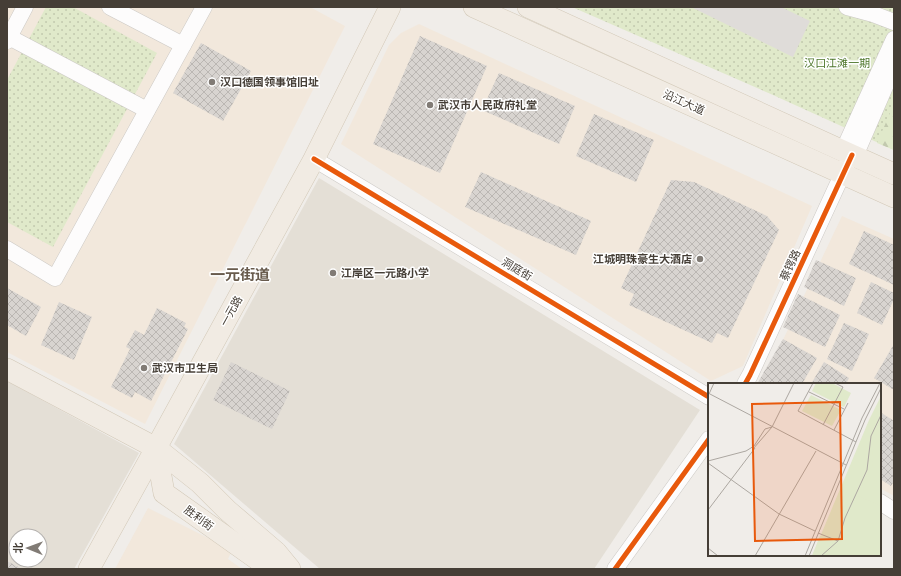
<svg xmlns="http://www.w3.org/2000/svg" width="901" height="576" viewBox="0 0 901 576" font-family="Signika,'Noto Sans SC',sans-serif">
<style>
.residential{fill:#e4dfd6;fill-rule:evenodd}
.commercial{fill:#f2e8dc}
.green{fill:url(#green-dots)}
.forest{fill:url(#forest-firs)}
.parking{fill:#dfdcd9}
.building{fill:url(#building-cross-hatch)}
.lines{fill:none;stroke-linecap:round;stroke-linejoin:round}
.minor-casing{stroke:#ccc9c5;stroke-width:17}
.major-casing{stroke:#d2c8b7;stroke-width:22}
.minor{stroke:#fdfcfc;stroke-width:16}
.major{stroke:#f1ebe3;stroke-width:21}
.cycleway-casing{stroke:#fff;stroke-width:8}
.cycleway{stroke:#e8590c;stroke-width:5}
.poi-dot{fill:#817b75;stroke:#fff;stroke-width:1.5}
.labels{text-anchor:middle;stroke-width:3;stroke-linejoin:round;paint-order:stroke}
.park-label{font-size:11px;fill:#4d762a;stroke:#fff}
.poi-label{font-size:11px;font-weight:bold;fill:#453e36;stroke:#fff;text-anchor:start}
.street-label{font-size:11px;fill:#453e36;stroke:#fff}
.district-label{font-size:15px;font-weight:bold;fill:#685b4d;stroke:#fff}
.inset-road{fill:none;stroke:#aca7a1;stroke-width:1}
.view{fill:#e8590c;fill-opacity:0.15;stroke:#e8590c;stroke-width:2}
.inset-edge{fill:none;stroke:#453e36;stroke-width:2}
</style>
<defs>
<pattern id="green-dots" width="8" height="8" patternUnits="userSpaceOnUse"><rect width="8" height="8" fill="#e0e9ca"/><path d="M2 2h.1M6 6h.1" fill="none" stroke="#c2c9ae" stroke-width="1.8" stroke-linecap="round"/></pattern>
<pattern id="forest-firs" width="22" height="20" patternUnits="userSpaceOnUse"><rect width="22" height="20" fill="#e0e9ca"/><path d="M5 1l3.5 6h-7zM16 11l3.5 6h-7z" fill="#c2c9ae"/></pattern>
<pattern id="building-cross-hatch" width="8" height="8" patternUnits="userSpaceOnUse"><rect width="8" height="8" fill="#d8d4d0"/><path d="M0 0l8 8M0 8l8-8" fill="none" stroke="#bbb7b3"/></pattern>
</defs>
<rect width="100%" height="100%" fill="#f0ede9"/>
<g class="residential">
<polygon points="319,178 700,410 594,569 320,569 174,444"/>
<path d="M 7,381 L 139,453 L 74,569 L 7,569 ZM 16,536 L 40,536 L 40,560 L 16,560 Z"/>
</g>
<g class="commercial">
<polygon points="7,7 310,7 345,26 145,424 7,352"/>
<polygon points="419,24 812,206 743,366 711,381 341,144 389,45 401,33"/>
<polygon points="842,216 894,239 894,496 880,488 880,384 762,384"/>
<polygon points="148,508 232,550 228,559 242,569 115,569"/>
</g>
<g class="green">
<polygon points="46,7 73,7 157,53 53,247 7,222 7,80"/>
<polygon points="572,7 894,7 894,150 773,95"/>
</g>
<polygon class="forest" points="894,104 894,150 877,143"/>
<polygon class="parking" points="691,7 781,7 810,21 793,57"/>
<g class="building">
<polygon points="420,36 487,66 440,173 373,144"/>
<polygon points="201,43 251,71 223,121 173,93"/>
<polygon points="499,73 575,106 559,144 482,110"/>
<polygon points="594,114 654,140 636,182 576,156"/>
<polygon points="481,172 591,221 576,255 465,207"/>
<polygon points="671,180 694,182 767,216 779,230 728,338 717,333 712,343 629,305 634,294 621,288"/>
<polygon points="864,231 894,245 894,285 849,264"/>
<polygon points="816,260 856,278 844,306 804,287"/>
<polygon points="871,282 894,293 894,299 882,325 857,313"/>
<polygon points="7,288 41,307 26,336 7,325"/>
<polygon points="798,294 840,315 825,347 783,327"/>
<polygon points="59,302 92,317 74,360 41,345"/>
<polygon points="157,308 186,323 184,327 188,329 151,401 135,392 132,398 111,387 130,349 126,347 135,330 144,335"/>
<polygon points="844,323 869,334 852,371 827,359"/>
<polygon points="783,339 817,358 802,384 757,384"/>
<polygon points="894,344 894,390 874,378"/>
<polygon points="231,362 290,391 272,429 213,400"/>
<polygon points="824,362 849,378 846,384 811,384"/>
<polygon points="880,412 894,421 894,481 891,486 880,479"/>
<polygon points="7,561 22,569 7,569"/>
</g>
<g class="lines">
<defs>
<g id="minor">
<polyline points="110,7 183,45"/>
<polyline points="847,7 873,14 894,22"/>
<polyline points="7,36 147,110"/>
<polyline points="7,41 25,7"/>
<polyline points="843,151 894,39"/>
<polyline points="855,156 894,66"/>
<polyline points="314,159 709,397"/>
<polyline points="7,249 55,278 204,7"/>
<polyline points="745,384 750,375 847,164"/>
<polyline points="880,502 894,511"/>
<polyline points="615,569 709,439"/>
</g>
<g id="major">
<polyline points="474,7 894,197"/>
<polyline points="528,7 843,151 894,174"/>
<polyline points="7,369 156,448 164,493 271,569"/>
<polyline points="156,448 200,483 227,510 276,552 290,569"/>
<polyline points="89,569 156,448 314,159 390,7"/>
</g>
</defs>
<use href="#minor" class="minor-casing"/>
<use href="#major" class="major-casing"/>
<use href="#minor" class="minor"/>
<use href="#major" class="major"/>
<defs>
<g id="cycleway">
<polyline points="314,159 709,397"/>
<polyline points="745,384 750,375 852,155"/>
<polyline points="615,569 709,439"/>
</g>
</defs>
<use href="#cycleway" class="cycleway-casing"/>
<use href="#cycleway" class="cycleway"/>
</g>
<g class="poi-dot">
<circle cx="212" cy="82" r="4"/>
<circle cx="430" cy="105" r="4"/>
<circle cx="700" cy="259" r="4"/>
<circle cx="333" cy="273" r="4"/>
<circle cx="144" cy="368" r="4"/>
</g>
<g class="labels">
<g class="park-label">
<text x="837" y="67">汉口江滩一期</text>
</g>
<g class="poi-label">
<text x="220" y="86">汉口德国领事馆旧址</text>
<text x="438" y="109">武汉市人民政府礼堂</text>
<text x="692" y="263" text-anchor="end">江城明珠豪生大酒店</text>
<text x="341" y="277">江岸区一元路小学</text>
<text x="152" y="372">武汉市卫生局</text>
</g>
<g class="street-label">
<text transform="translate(684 102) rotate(24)" y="4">沿江大道</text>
<text transform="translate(790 265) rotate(-65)" y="4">蔡锷路</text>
<text transform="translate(517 269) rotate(31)" y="4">洞庭街</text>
<text transform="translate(231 311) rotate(-61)" y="4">一元路</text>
<text transform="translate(199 518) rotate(36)" y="4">胜利街</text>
</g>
<g class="district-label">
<text x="240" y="280">一元街道</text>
</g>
</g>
<g transform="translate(708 383)">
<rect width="173" height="173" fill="#f0ede9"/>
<path d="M 108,0 L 124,0 L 143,10 L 136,24 L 104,8 ZM 103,12 L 133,27 L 124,43 L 94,28 ZM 173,13 L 173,173 L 104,173 L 161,37 Z" fill="#e0e9ca"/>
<path d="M 165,57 L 173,61 L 173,100 L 158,93 L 164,83 ZM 150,113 L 173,123 L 173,138 L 163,152 L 157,167 L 132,157 L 139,135 ZM 112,153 L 126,159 L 125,161 L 113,166 L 110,173 L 104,173 Z" fill="#e0e9ca"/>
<path class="inset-road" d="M 105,0 L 90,28 L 148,59M 101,9 L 136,26M 0,10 L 138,82M 1,11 L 6,0M 115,42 L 135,4 L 127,0M 126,47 L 140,20M 45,66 L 64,44M 0,78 L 38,68 L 46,63 L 57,46 L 64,44 L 86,0M 0,80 L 71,131 L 107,148M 0,127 L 47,65M 110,150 L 130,158M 0,165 L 10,173M 47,173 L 108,68M 97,173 L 154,35 L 172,0M 101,173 L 157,37 L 173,5M 113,173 L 130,158 L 137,135 L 159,87 L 163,53 L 173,32"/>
<path class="view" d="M 132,19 L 134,156 L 47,158 L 44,21 Z"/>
<rect width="173" height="173" class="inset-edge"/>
</g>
<rect width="901" height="576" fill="none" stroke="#453e36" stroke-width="16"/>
<g transform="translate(28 548) rotate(271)"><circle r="19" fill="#ffffff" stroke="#b5b2af"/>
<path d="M0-3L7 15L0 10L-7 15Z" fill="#817b75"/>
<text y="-6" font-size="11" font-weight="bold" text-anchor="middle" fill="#453e36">北</text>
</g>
</svg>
